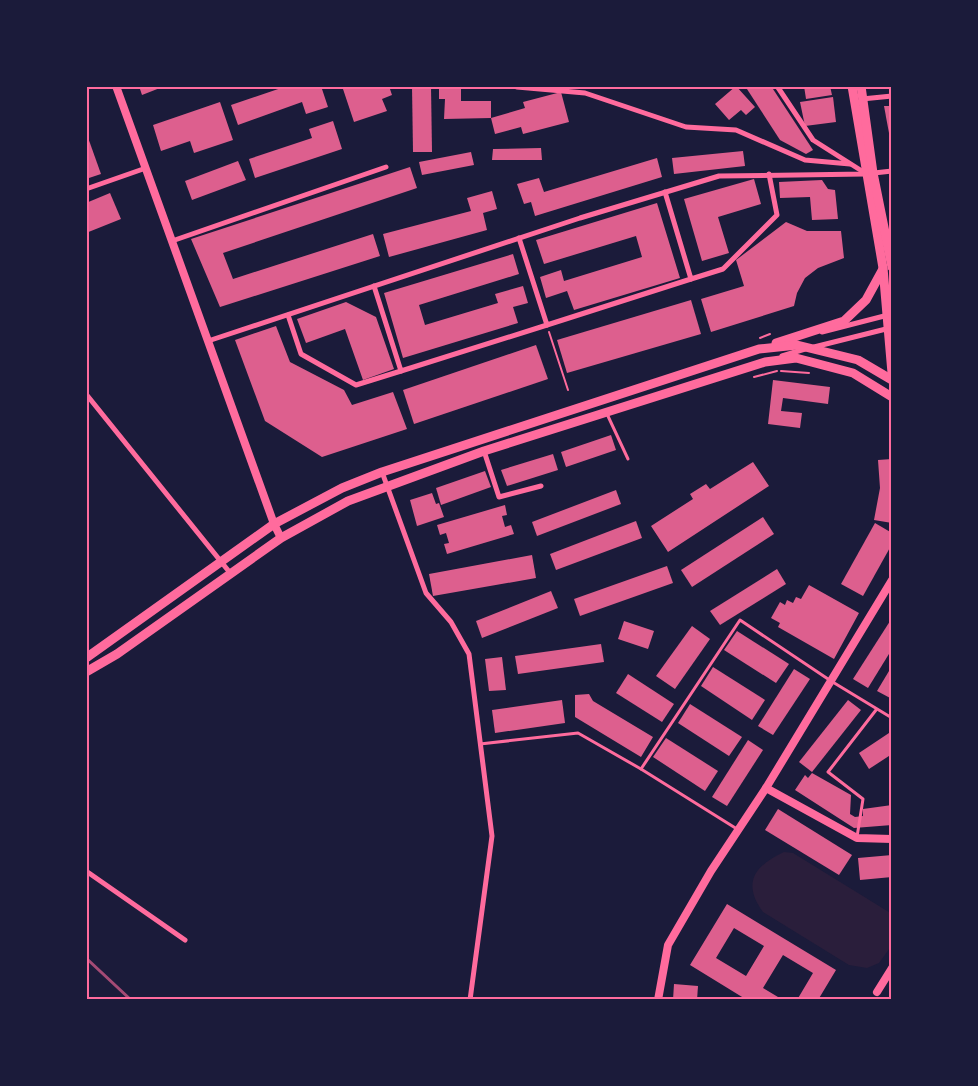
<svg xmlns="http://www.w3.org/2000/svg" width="978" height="1086" viewBox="0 0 978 1086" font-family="Raleway,sans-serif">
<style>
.green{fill:#2a1e3b}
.building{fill:#dd5f8e;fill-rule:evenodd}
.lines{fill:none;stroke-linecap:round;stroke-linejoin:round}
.path{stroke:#ff6b9d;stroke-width:2}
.service{stroke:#ff6b9d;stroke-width:3}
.minor{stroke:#ff6b9d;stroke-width:5}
.tertiary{stroke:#ff6b9d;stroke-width:8}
.secondary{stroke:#ff6b9d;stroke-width:9}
.rail{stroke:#a44b75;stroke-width:3}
.neatline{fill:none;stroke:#ff6b9d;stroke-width:2}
</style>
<rect width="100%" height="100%" fill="#1b1b3a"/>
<path class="green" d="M 784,852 L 793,853 L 892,914 L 892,945 L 879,963 L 867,968 L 849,965 L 763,912 C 742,883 754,866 784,852 Z"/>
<g class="building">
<polygon points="139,86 165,86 142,95"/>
<polygon points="287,86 321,86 328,107 306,114 302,102 238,125 231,105"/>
<polygon points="342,86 389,86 392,95 382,99 387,111 354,122"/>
<polygon points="412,86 431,86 432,152 413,152"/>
<polygon points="439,86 461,86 461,101 491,101 491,118 444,119 445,99 439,99"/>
<polygon points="736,86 755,107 746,115 741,110 729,120 715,104"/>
<polygon points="745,86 771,86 813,150 806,154 780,140"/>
<polygon points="804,86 830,86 832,95 806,99"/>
<polygon points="561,92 569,122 523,134 521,127 495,134 491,118 525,108 523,102"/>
<polygon points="833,97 836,122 805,126 800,102"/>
<polygon points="220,102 233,140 194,153 190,141 161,151 153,125"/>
<polygon points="884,106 892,106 892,144 891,144"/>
<polygon points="333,121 342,149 255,178 249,159 312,138 309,129"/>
<polygon points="86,132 101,174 86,179"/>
<polygon points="541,148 542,160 492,160 493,149"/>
<polygon points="743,151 745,166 674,174 672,158"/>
<polygon points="471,152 474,165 422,175 419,162"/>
<polygon points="657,158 662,177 535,216 531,202 524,204 517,184 539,178 544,192"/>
<polygon points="238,161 246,180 192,200 185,181"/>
<polygon points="410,167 417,188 223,253 233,279 373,234 380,256 220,307 191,239"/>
<polygon points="754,179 761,204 718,217 729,253 702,261 684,199"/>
<polygon points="822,180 828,189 835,190 838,219 812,220 810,197 780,198 779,182"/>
<polygon points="492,191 497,209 483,213 487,230 389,257 383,234 471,211 467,198"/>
<polygon points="110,193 121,219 86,233 86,203"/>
<polygon points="657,203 680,278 574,310 567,291 546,298 540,277 561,270 564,281 642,257 636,236 544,264 536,240"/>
<polygon points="786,222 807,231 841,231 844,258 818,268 805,278 797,293 794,306 711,332 701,299 744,286 736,260"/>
<polygon points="513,254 519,274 419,305 425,325 498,303 495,294 523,286 528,303 513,307 518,323 403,358 384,293"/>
<polygon points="691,300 701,334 567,373 557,340"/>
<polygon points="346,302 376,317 394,369 363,380 345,329 306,343 297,319"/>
<polygon points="276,326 290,362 344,390 352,405 393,392 407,429 322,457 265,421 235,340"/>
<polygon points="536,345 548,379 414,424 403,390"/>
<polygon points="773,380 830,387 828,404 783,398 781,411 802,413 800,428 768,424"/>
<polygon points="611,435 616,450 566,467 561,452"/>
<polygon points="553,454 558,470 507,486 501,470"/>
<polygon points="892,459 892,523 874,520 880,488 878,460"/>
<polygon points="753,462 769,486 668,552 651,526 693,499 690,494 706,484 710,489"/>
<polygon points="485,471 491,487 441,505 436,488"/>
<polygon points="616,490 621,504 537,536 532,522"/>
<polygon points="432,493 436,504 439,503 444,517 417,526 410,500"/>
<polygon points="505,505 507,515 502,516 505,527 511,525 514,534 447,554 444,544 449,543 446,533 440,535 437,525"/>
<polygon points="763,517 774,534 692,587 681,570"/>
<polygon points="636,521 642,538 556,570 550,554"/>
<polygon points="875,523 892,533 892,544 863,596 841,584"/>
<polygon points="532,555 536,578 433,596 429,574"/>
<polygon points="667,566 673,583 580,616 574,599"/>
<polygon points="777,569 786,584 720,625 710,611"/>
<polygon points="809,585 859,613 834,659 778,627 780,623 771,618 780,602 785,605 787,600 793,603 796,597 801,599"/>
<polygon points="551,591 558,608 482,638 476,621"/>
<polygon points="892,618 892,649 868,688 853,679"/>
<polygon points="624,621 654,631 648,649 618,639"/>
<polygon points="692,626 710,639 675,689 656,676"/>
<polygon points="737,631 789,664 776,683 724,650"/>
<polygon points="601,644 604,662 518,674 515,656"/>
<polygon points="502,657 506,690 489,691 485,659"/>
<polygon points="713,667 765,700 752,720 701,686"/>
<polygon points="794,669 810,679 773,735 758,726"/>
<polygon points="889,671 892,672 892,699 877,691"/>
<polygon points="628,674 674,704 662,722 616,693"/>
<polygon points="589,694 593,701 653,737 641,757 575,717 575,695"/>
<polygon points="562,700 565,723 495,733 492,710"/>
<polygon points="848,700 861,710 812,772 799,762"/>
<polygon points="690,704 742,737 729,756 678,723"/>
<polygon points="892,731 892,754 869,769 859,753"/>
<polygon points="666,738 718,771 705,791 653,757"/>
<polygon points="748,740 763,750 727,806 712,797"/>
<polygon points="812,773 851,795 850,814 855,817 863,816 863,809 892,805 892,825 854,828 795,790 805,775 808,778"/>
<polygon points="778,809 852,855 839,875 765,830"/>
<polygon points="892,855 892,877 860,880 858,858"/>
<path d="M 727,904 L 836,970 L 818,1000 L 797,1000 L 813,973 L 783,955 L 763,988 L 783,1000 L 747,1000 L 690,965 ZM 734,928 L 764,946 L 746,976 L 716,958 Z"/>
<polygon points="674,984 698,986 697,1000 673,1000"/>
</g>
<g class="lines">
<g class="path">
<polyline points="549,332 568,390"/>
<polyline points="760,338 770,334"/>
<polyline points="781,371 809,373"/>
<polyline points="754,377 777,371"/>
</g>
<g class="service">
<polyline points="607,414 628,459"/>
<polyline points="480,744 578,733 641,769"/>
<polyline points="737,829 641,769 740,620 831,681 892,718"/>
<polyline points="857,837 863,799 828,772 876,710"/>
</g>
<g class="minor">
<polyline points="777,86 813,140 865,173"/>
<polyline points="517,87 585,93 686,127 736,130 805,160 850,164"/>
<polyline points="862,99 892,96"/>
<polyline points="86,189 146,168"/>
<polyline points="665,192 691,279 723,269 777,215 769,174"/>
<polyline points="519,238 547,325 691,279"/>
<polyline points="172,241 386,167"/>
<polyline points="374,286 401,371 547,325"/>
<polyline points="288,315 301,354 356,385 401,371"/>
<polyline points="822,332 892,314"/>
<polyline points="208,341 580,218 719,176 865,174 892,171"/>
<polyline points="814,347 890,328"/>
<polyline points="782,356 805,349"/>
<polyline points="86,394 231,574"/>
<polyline points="484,451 499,497 541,486"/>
<polyline points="382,472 426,593 451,622 469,654 492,836 470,1000"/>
<polyline points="86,871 185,940"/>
</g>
<g class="tertiary">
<polyline points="116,86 274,524 281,538"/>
<polyline points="766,788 857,838 892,839"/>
<polyline points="877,992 892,968"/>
<polyline points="658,1000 668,945 711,871 766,788 892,580"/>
</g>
<g class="secondary">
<polyline points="852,86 883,268 892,373"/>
<polyline points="861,86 873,173 892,267"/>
<polyline points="776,343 844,321 866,300 883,269"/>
<polyline points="86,658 274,524 342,488 382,472 759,349 797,345 858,360 892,380"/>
<polyline points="86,672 117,654 281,538 348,501 484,451 765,362 796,358 853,373 892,397"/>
</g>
<polyline class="rail" points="86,958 131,1000"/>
</g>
<rect width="978" height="1086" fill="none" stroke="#1b1b3a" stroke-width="175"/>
<rect x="88" y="88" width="802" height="910" class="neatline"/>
</svg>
